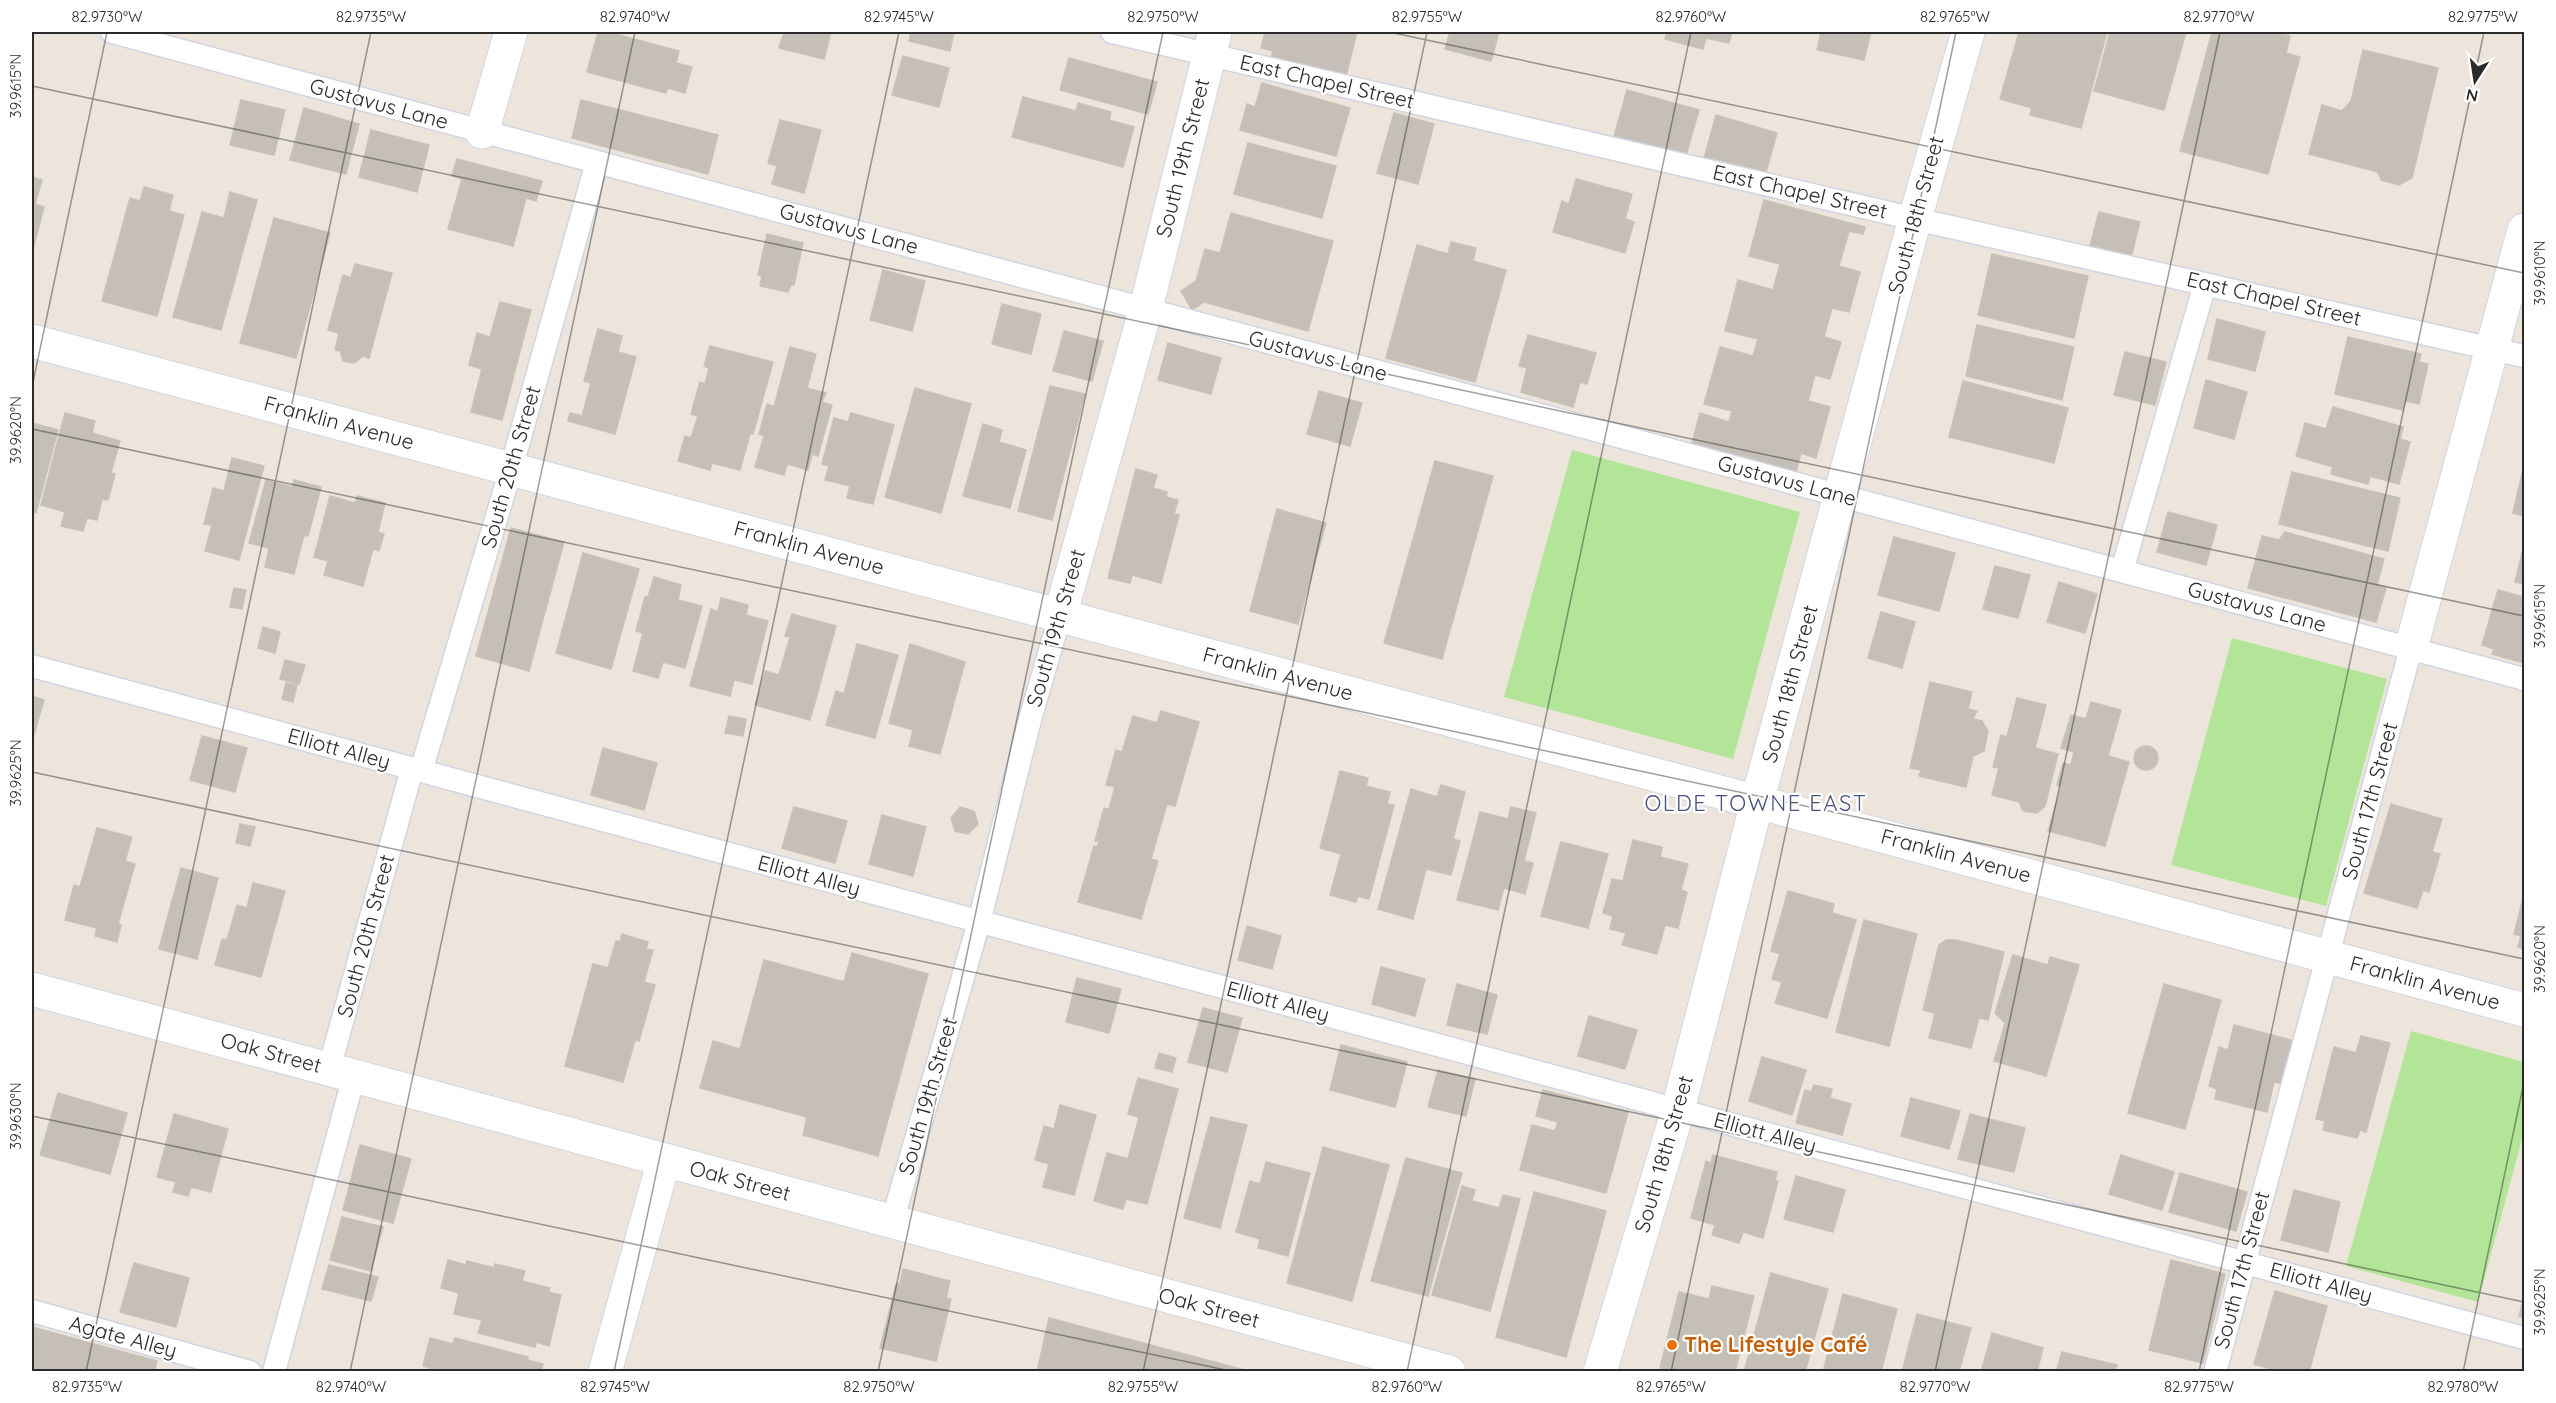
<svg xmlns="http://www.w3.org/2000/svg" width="2556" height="1403" viewBox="0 0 2556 1403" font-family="Quicksand,sans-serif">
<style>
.green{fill:#b2e597}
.building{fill:#c5bfb8;stroke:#c8c1b5;stroke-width:1.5}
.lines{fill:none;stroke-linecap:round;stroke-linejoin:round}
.lane-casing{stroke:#d1d5e3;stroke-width:25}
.street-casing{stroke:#d1d5e3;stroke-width:35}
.lane{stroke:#fff;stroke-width:22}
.street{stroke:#fff;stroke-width:33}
.ticks{fill:none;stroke:#2a2a2a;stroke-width:1.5;stroke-opacity:0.45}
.food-dot{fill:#e8710a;stroke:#fff;stroke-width:2}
.labels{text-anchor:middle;stroke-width:4.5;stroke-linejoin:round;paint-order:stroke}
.street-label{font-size:21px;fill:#2a2a2a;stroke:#fff}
.food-label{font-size:21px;font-weight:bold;fill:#c56008;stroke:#fff;text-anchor:start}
.neighbourhood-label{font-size:22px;letter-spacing:1.5px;fill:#49537c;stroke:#fff}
.neatline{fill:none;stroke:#2a2a2a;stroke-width:2}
.ticks-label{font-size:15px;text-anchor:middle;fill:#2a2a2a}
</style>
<rect width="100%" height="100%" fill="#ede5dc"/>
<g class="green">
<polygon points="1572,450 1800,512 1733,759 1504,697"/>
<polygon points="2232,638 2387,679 2326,906 2171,865"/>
<polygon points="2411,1031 2524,1062 2524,1132 2478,1302 2346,1266"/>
</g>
<g class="building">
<polygon points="598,32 608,32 679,51 676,63 692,67 685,93 668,88 666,93 587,72"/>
<polygon points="784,32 831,32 824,59 779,48"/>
<polygon points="911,32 954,32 950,51 909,41"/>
<polygon points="1265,32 1357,32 1345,80 1270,61 1273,51 1261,48"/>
<polygon points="1450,32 1499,32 1491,61 1445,49"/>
<polygon points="1667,32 1732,32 1729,43 1706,38 1703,49 1665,39"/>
<polygon points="1821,32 1871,32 1864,60 1817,50"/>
<polygon points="2019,32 2107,32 2081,128 2030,115 2032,108 2000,99"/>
<polygon points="2110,32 2186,32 2164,110 2094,91"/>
<polygon points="2212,32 2223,34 2224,32 2275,32 2290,36 2286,53 2300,57 2268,174 2180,151"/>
<polygon points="2363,50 2438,68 2412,178 2399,185 2381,180 2378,172 2309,154 2322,105 2342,111 2351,101"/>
<polygon points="903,56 949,68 939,107 892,95"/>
<polygon points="1069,58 1157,82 1148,114 1060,90"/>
<polygon points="1262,83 1350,108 1336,156 1240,130 1247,104 1255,107"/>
<polygon points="1627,90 1699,110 1685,159 1613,140"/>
<polygon points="1023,97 1076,111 1078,103 1111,112 1109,120 1134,127 1123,167 1012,137"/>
<polygon points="241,100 285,110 274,155 230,145"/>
<polygon points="581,100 718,135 708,174 572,138"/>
<polygon points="304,108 359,124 346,174 290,160"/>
<polygon points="1394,113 1434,124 1418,184 1377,173"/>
<polygon points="1716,115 1777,133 1765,176 1704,159"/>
<polygon points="780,120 821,130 804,193 772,184 777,166 768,163"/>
<polygon points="371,130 429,145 417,192 359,177"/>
<polygon points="1248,143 1336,166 1322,218 1234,194"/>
<polygon points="457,159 542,181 536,201 526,198 513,246 448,229 462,179 452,176"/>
<polygon points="32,177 42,180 35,204 44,207 32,253"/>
<polygon points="1576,179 1632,194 1625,219 1634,222 1625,253 1553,232 1562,201 1569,204"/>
<polygon points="144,187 173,195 169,211 184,215 157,316 102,301 130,198 140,201"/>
<polygon points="230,192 257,200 221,330 173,317 202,212 224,218"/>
<polygon points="1764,200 1865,227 1863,234 1849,231 1839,266 1860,272 1849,312 1832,308 1824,337 1841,342 1830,379 1815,375 1808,401 1830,407 1816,458 1801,453 1796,472 1692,443 1700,413 1729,422 1732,411 1704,404 1720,347 1753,356 1758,339 1725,331 1738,280 1773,290 1780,264 1749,256"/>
<polygon points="2099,212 2140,222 2131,257 2090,246"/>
<polygon points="1231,213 1333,241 1322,281 1220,253"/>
<polygon points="274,218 330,233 296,358 240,343"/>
<polygon points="767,234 803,243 794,285 791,285 788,292 760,286 762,276 758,275"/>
<polygon points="1451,242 1476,248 1473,261 1506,270 1475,382 1386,358 1417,245 1448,254"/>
<polygon points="1205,249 1322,281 1308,331 1204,302 1192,310 1181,291 1196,281"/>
<polygon points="1992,254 2088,276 2074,338 1978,315"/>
<polygon points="355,264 392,273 369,358 363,356 354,363 343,361 340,351 335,350 339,333 328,330 343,275 351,278"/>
<polygon points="883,270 925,281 912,331 870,320"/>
<polygon points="500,302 531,310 502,420 471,412 482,369 469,365 477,333 490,337"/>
<polygon points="1002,304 1041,314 1031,354 992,344"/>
<polygon points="2217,319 2265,332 2255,371 2208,359"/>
<polygon points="1977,325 2074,347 2062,400 1966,376"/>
<polygon points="598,329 622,336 618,352 636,357 615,434 568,421 570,413 582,416 591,383 584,381"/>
<polygon points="1064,331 1103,341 1092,381 1053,371"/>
<polygon points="1528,335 1596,353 1587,384 1580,382 1573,407 1521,392 1527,368 1519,366"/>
<polygon points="2348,337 2421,354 2419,362 2428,364 2419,404 2405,401 2403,410 2335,394"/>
<polygon points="1168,343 1221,358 1211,394 1158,380"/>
<polygon points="710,346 773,362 753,434 750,434 740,470 712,463 710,470 678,461 685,436 691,438 698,416 691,414 700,382 705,384 709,368 704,366"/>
<polygon points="790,347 816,354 807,388 826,393 822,402 832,405 818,456 812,454 808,470 787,464 784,475 755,467 764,436 759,434 767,404 774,407"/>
<polygon points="2125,352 2166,362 2155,405 2114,395"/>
<polygon points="2206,380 2247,392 2234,439 2194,428"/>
<polygon points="1963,381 2068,408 2054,463 1949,437"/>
<polygon points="1050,386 1085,394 1052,520 1018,511"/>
<polygon points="915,388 971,404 941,513 885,497"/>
<polygon points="1319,391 1362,403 1350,446 1307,434"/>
<polygon points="2333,407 2403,427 2400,439 2410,442 2399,484 2370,476 2368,484 2331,474 2333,467 2296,456 2305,423 2326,429"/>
<polygon points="65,413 95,421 92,433 120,441 111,473 115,474 108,500 102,499 97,520 87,518 83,531 61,526 65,512 41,505"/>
<polygon points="851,413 894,425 873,504 847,498 850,486 825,480 829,466 822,464 834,418 848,422"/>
<polygon points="32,415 34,415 32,423 58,430 36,513 32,511"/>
<polygon points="983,424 1002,430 999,442 1026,450 1010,508 963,496"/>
<polygon points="232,458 264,466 239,560 205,551 212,525 204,524 213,488 224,491"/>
<polygon points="1435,461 1493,476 1442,659 1384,643"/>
<polygon points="2524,465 2524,516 2513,513"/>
<polygon points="1136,469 1157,475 1153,488 1167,492 1166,497 1178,500 1174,514 1179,515 1161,583 1132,575 1130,583 1108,578"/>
<polygon points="2292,472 2400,498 2388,551 2279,524"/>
<polygon points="266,480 292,487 294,480 321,487 308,536 304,535 294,574 265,567 269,548 249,543"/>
<polygon points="330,496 355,503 357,496 385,503 378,532 384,534 379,551 373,549 363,586 324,575 328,561 314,557"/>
<polygon points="1277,509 1326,523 1298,624 1250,611"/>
<polygon points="2168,512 2217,525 2206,565 2157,552"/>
<polygon points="511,528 564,542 529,671 476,656"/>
<polygon points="2285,532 2384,559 2377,585 2386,588 2376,622 2248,588 2262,536 2279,540"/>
<polygon points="1894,537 1955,553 1939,611 1878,595"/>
<polygon points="2524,544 2524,584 2515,582"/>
<polygon points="583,553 639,569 611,669 556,653"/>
<polygon points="1995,566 2030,575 2018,618 1983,609"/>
<polygon points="654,577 681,585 678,600 702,606 685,668 663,662 658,678 633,671 643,633 636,631 645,597 648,597"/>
<polygon points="2059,582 2097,594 2085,633 2047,622"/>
<polygon points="234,588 246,590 242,609 230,607"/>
<polygon points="2498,590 2524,597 2524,663 2492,654 2494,649 2482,645"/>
<polygon points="721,598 748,605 746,615 768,621 752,684 734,680 730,696 690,686 711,609 718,612"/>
<polygon points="1881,612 1915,622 1902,668 1868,658"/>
<polygon points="792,614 836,626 810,720 755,705 765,671 779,675 790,637 785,636"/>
<polygon points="263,627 280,632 275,653 258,648"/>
<polygon points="857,644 898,655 875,738 826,725 836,691 844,694"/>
<polygon points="910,644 965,662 940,754 909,746 913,730 889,723"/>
<polygon points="285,660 305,665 299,684 280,679"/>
<polygon points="1930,682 1972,692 1968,709 1977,711 1973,719 1982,721 1988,731 1984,751 1973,756 1966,787 1919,776 1921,770 1910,768"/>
<polygon points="286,683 297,685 293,702 282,699"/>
<polygon points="32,696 44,700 33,738 32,738"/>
<polygon points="2017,698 2046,705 2035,748 2058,754 2045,806 2037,813 2023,811 2019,802 1992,795 1999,768 1993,767 2001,735 2007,737"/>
<polygon points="2091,702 2121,710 2108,756 2129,762 2105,846 2048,831 2061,787 2057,785 2063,763 2071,765 2074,752 2061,748 2071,715 2086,719"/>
<polygon points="1161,711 1199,722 1175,806 1167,804 1161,824 1109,809 1115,787 1106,785 1116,750 1122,752 1133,716 1157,723"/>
<polygon points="729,716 746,719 743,736 725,733"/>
<polygon points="202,736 247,748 235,792 190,780"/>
<circle cx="2146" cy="758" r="12"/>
<polygon points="603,748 657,763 644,810 591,795"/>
<polygon points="1340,771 1368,778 1366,786 1390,792 1387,804 1394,805 1369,899 1358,896 1356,902 1330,895 1341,854 1320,848"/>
<polygon points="1441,785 1465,792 1453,839 1460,841 1451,875 1426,869 1413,919 1378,909 1411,789 1437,797"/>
<polygon points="2391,804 2442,819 2432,852 2440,854 2429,892 2423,890 2417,908 2364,893"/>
<polygon points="794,807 847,821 835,863 782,848"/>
<polygon points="960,807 974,811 978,824 968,834 955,831 951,818"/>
<polygon points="1511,807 1536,813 1524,861 1533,863 1525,894 1504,888 1498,910 1457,900 1480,812 1508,819"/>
<polygon points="1104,808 1161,824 1151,859 1158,861 1141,919 1078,902 1094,846 1097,847 1099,841 1095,841"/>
<polygon points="882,815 926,827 913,876 869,864"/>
<polygon points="240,824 255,827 250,846 236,843"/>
<polygon points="97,828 132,837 125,861 135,864 118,924 121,925 117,942 95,936 97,928 65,920 74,885 80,887"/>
<polygon points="1633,840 1662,847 1660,857 1688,864 1681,890 1687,892 1678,928 1665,925 1657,954 1622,945 1626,933 1610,929 1613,916 1603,913 1612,879 1623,881"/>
<polygon points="1561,842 1608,854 1588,928 1541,916"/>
<polygon points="181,868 218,878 197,959 159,949"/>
<polygon points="253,883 285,891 261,977 215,965 222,939 227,940 237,905 247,908"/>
<polygon points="1788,891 1834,904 1832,913 1856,920 1827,1018 1775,1003 1782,982 1772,979 1780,954 1771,951"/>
<polygon points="2524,894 2524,949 2518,947 2521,936 2514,934"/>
<polygon points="1864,920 1917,934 1889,1046 1836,1032"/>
<polygon points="1247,926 1281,936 1272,969 1238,960"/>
<polygon points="622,934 648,942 646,949 653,950 644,982 655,985 639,1041 635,1040 623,1082 565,1066 593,964 608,968 616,941 620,942"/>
<polygon points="1946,940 1956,940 2004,952 1988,1020 1979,1018 1971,1048 1929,1038 1935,1013 1923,1010 1939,945"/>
<polygon points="852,953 928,974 878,1156 803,1135 807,1117 700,1088 713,1041 740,1049 764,960 844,982"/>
<polygon points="2013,955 2048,965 2050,957 2079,965 2046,1076 1994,1061 2005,1023 1995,1013"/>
<polygon points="1381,967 1425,979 1415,1016 1372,1004"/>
<polygon points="1077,978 1121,989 1109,1033 1066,1022"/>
<polygon points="1457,984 1497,995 1487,1034 1447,1025"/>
<polygon points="2164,984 2221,1000 2185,1129 2128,1113"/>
<polygon points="1203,1008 1242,1018 1227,1072 1188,1062"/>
<polygon points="1589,1016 1637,1030 1625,1069 1578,1056"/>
<polygon points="2234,1025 2294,1041 2283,1084 2274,1082 2267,1112 2215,1099 2217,1089 2209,1086 2219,1047 2228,1050"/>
<polygon points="2361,1036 2390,1043 2366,1132 2360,1130 2357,1138 2323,1130 2325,1121 2316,1119 2334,1047 2356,1053"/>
<polygon points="1341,1045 1407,1062 1395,1107 1330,1090"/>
<polygon points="1159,1053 1176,1058 1172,1072 1155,1068"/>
<polygon points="1762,1057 1806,1070 1792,1115 1749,1101"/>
<polygon points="1438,1070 1475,1079 1466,1116 1428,1107"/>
<polygon points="1138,1078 1178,1089 1147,1204 1126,1199 1123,1209 1094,1201 1107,1153 1128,1159 1139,1117 1128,1114"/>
<polygon points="1814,1085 1832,1089 1830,1098 1851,1104 1842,1135 1796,1123 1805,1090 1811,1092"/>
<polygon points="1543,1090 1628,1112 1606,1193 1520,1170 1532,1125 1555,1131 1558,1122 1536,1116"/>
<polygon points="58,1093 127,1113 110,1174 40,1155"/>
<polygon points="1911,1098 1960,1111 1949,1149 1901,1136"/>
<polygon points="1060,1105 1096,1115 1074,1195 1043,1187 1049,1164 1035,1160 1044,1126 1054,1129"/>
<polygon points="174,1114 228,1129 211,1192 191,1187 188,1196 173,1192 176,1182 157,1177"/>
<polygon points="1970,1114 2025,1128 2014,1172 1958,1159"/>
<polygon points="1211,1117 1247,1125 1220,1228 1184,1218"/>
<polygon points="360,1145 411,1159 393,1223 343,1210"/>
<polygon points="1323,1147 1389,1165 1352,1301 1287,1283"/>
<polygon points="1713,1155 1777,1172 1775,1181 1778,1181 1763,1238 1743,1232 1739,1243 1712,1235 1715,1225 1691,1218 1706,1161 1711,1163"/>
<polygon points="2121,1155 2174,1172 2162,1210 2109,1194"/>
<polygon points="1406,1158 1462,1173 1428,1296 1371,1281"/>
<polygon points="1266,1162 1310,1173 1288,1256 1258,1248 1260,1239 1236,1232 1250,1181 1260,1184"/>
<polygon points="2180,1173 2247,1192 2236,1231 2169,1212"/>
<polygon points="1796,1176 1845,1190 1833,1232 1784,1219"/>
<polygon points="1462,1186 1475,1190 1472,1201 1499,1208 1503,1195 1520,1199 1490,1311 1432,1295"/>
<polygon points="2294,1190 2340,1202 2328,1252 2281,1240"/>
<polygon points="1534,1192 1606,1211 1566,1357 1496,1337"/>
<polygon points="342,1217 383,1227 371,1271 330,1260"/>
<polygon points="448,1260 466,1265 467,1261 494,1268 495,1264 525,1271 522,1281 550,1288 548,1292 561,1295 549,1346 536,1342 535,1347 478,1333 482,1320 454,1314 459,1293 441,1288"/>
<polygon points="2171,1260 2225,1274 2203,1363 2149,1350"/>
<polygon points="134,1263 189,1278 176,1327 120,1312"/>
<polygon points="329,1265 378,1277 371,1301 322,1289"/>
<polygon points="903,1269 950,1281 946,1298 951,1299 936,1361 880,1348 896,1284 900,1284"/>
<polygon points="1771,1273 1828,1289 1805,1372 1744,1372"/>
<polygon points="1712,1286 1754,1296 1735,1372 1659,1372 1679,1292 1709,1299"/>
<polygon points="2275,1291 2327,1306 2309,1372 2280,1372 2254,1364"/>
<polygon points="1843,1294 1897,1309 1881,1372 1823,1372"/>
<polygon points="2524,1297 2524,1318 2519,1316"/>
<polygon points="1917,1314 1971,1328 1959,1372 1902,1372"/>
<polygon points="1049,1318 1252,1372 1037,1372"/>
<polygon points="32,1327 157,1361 154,1372 32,1372"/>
<polygon points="1992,1333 2043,1348 2037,1372 1981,1372"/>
<polygon points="430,1338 453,1344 455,1338 528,1357 527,1360 543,1364 541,1372 444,1372 423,1366"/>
<polygon points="2062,1352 2117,1365 2115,1372 2056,1372"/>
</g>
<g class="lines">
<defs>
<g id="lane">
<polyline points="112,32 2524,679"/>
<polyline points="1112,32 1915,219 2524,356"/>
<polyline points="2122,571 2205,284"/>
<polyline points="32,666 2524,1338"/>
<polyline points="421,771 511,469 597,162"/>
<polyline points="329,1069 412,769"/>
<polyline points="892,1222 979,922 1031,716 1060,616"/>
<polyline points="32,1311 250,1372"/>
<polyline points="274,1372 354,1076"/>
<polyline points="2215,1372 2411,648"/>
</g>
<g id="street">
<polyline points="482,132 511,32"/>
<polyline points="32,341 1757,802 2524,1010"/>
<polyline points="1060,616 1146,308 1215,32"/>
<polyline points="2411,648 2524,230"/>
<polyline points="32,989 1449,1372"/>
<polyline points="605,1372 664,1160"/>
<polyline points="1600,1372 1678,1110 1757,802 1915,219 1968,32"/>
</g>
</defs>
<use href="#lane" class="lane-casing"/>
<use href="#street" class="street-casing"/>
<use href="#lane" class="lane"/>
<use href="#street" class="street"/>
</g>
<path class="ticks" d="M 1389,32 L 2524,273M 32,86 L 2524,616M 32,387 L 107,32M 32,429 L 2524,959M 32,772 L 2524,1302M 32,1116 L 1235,1372M 86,1372 L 371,32M 350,1372 L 635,32M 614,1372 L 899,32M 878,1372 L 1163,32M 1143,1372 L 1427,32M 1407,1372 L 1691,32M 1671,1372 L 1956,32M 1935,1372 L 2220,32M 2199,1372 L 2484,32M 2463,1372 L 2524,1082"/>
<circle class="food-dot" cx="1672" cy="1345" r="6"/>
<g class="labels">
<g class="street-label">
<text transform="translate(1327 82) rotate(13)" y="7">East Chapel Street</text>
<text transform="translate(379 104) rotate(15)" y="7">Gustavus Lane</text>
<text transform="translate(1183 158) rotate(-76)" y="7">South 19th Street</text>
<text transform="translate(1800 192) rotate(13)" y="7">East Chapel Street</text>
<text transform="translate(1916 215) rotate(-75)" y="7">South 18th Street</text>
<text transform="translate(849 229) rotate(15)" y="7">Gustavus Lane</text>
<text transform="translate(2274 299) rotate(13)" y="7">East Chapel Street</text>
<text transform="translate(1318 356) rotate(15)" y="7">Gustavus Lane</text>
<text transform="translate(339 423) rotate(15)" y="7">Franklin Avenue</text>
<text transform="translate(511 467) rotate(-74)" y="7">South 20th Street</text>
<text transform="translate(1787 481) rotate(15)" y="7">Gustavus Lane</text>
<text transform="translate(809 548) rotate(15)" y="7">Franklin Avenue</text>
<text transform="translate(2257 607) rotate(15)" y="7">Gustavus Lane</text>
<text transform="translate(1056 628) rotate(-74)" y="7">South 19th Street</text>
<text transform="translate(1278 674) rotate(15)" y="7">Franklin Avenue</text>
<text transform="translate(1790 684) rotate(-75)" y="7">South 18th Street</text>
<text transform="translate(339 749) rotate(15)" y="7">Elliott Alley</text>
<text transform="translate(2370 801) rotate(-75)" y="7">South 17th Street</text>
<text transform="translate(1956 856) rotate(15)" y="7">Franklin Avenue</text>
<text transform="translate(809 876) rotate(15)" y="7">Elliott Alley</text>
<text transform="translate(366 936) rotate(-75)" y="7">South 20th Street</text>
<text transform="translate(2425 983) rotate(15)" y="7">Franklin Avenue</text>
<text transform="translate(1278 1002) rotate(15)" y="7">Elliott Alley</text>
<text transform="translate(271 1053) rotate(15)" y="7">Oak Street</text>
<text transform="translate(928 1096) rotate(-74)" y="7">South 19th Street</text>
<text transform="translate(1765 1133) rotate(15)" y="7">Elliott Alley</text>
<text transform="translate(1664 1154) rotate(-74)" y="7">South 18th Street</text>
<text transform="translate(740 1181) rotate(15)" y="7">Oak Street</text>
<text transform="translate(2242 1270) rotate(-75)" y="7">South 17th Street</text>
<text transform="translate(2321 1283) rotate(15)" y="7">Elliott Alley</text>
<text transform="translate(1209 1308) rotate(15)" y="7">Oak Street</text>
<text transform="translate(123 1337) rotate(15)" y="7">Agate Alley</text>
</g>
<g class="food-label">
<text x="1684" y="1352">The Lifestyle Café</text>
</g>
<g class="neighbourhood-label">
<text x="1756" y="811">OLDE TOWNE EAST</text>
</g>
</g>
<rect width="2556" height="1403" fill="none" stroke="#ffffff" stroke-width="66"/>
<g transform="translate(2475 81) rotate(192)" stroke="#ffffff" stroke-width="4.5" paint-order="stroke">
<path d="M0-4.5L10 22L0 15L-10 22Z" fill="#2a2a2a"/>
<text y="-9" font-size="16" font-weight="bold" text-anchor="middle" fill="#2a2a2a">N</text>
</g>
<rect x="33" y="33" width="2490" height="1337" class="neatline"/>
<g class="ticks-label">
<text x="107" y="22">82.9730°W</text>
<text x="371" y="22">82.9735°W</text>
<text x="635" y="22">82.9740°W</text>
<text x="899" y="22">82.9745°W</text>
<text x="1163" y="22">82.9750°W</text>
<text x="1427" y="22">82.9755°W</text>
<text x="1691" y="22">82.9760°W</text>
<text x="1955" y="22">82.9765°W</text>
<text x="2219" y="22">82.9770°W</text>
<text x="2483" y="22">82.9775°W</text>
<text transform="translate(16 86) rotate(-90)" y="5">39.9615°N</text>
<text transform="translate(2540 273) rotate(-90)" y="5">39.9610°N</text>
<text transform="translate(16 430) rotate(-90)" y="5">39.9620°N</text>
<text transform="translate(2540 616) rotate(-90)" y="5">39.9615°N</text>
<text transform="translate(16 773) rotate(-90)" y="5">39.9625°N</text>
<text transform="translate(2540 959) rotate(-90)" y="5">39.9620°N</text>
<text transform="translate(16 1116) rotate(-90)" y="5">39.9630°N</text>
<text transform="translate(2540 1302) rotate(-90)" y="5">39.9625°N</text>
<text x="87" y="1392">82.9735°W</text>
<text x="351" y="1392">82.9740°W</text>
<text x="615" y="1392">82.9745°W</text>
<text x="879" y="1392">82.9750°W</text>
<text x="1143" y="1392">82.9755°W</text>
<text x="1407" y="1392">82.9760°W</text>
<text x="1671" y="1392">82.9765°W</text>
<text x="1935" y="1392">82.9770°W</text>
<text x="2199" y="1392">82.9775°W</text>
<text x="2463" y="1392">82.9780°W</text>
</g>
</svg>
